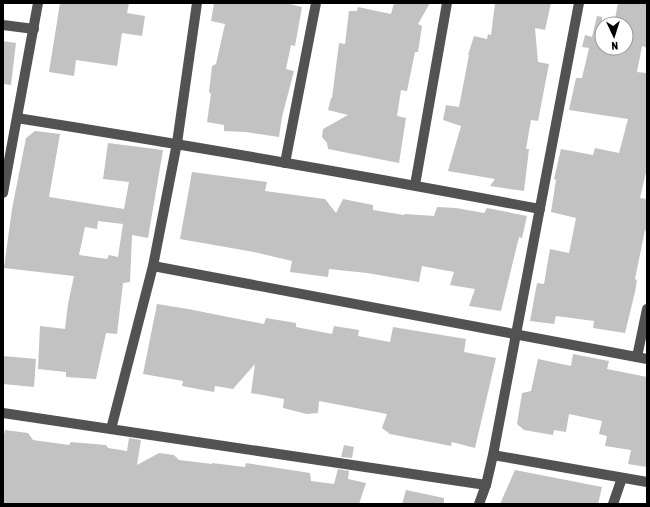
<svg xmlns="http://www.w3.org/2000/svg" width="650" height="507" viewBox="0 0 650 507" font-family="'Asap Condensed',sans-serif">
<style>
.building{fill:#c2c2c2;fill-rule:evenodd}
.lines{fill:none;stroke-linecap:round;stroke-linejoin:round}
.minor{stroke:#525252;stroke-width:10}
</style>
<rect width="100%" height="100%" fill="#fff"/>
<g class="building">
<polygon points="60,3 129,3 127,13 145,16 142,36 122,33 117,66 76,60 74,76 49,72"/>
<polygon points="214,3 291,3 290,4 302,7 295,46 291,45 286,69 294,71 282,117 279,137 246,132 224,131 224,125 207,122 211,94 209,92 212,66 216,64 225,24 211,21"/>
<polygon points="394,3 430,3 418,24 422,26 418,52 415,52 407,91 401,90 397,116 406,118 399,163 328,149 327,143 322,137 323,129 348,115 328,110 331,98 332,98 339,43 345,44 349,11 357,11 358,7 391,14"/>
<polygon points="495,3 551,3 545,30 535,28 538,62 549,64 538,121 531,120 526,149 529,149 524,191 490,186 495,179 448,171 461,126 443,120 446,105 459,107 469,55 468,55 474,36 487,39 488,34 491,35"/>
<polygon points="618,3 647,3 647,48 642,46 637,72 647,73 647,168 640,198 647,199 647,231 645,230 635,279 637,280 635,292 625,333 593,328 594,321 556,316 554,324 530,321 537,283 544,284 550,249 569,253 576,218 551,212 556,180 554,179 561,149 593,155 595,148 619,153 628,119 569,110 576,78 582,78 589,48 582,47 585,35 592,37 597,16 602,17 602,48 626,48 626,24 614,24"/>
<polygon points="3,41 16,43 11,85 3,84"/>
<path d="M 35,131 L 60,134 L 49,197 L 124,209 L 129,182 L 103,179 L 108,143 L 163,150 L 148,238 L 132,235 L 130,282 L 123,283 L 117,334 L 106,333 L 96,379 L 66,377 L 66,372 L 38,369 L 40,326 L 65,329 L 68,304 L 74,276 L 4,268 L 12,209 L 26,138 ZM 98,221 L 123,224 L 118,257 L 109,255 L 107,259 L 79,255 L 85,227 L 97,229 Z"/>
<polygon points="192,172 267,182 265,191 325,199 336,213 343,199 373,205 373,210 404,215 405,214 434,216 437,207 456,208 484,213 487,208 527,216 522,238 519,237 501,311 469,306 475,289 450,285 454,272 422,266 419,282 367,273 329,269 328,277 290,272 292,261 254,252 180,239"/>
<polygon points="157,304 188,309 264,324 266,318 296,323 296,327 332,334 334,326 359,330 358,336 390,342 393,327 466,339 464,352 496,358 475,448 452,442 451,446 390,434 382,428 387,414 319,401 318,413 307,414 283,408 284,399 251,393 255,364 233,389 215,386 214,392 182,386 183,381 143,374"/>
<polygon points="573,354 609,361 607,369 647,377 647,467 628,464 631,450 605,446 607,436 599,434 602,421 569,414 566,432 554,430 553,435 524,430 517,424 522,393 531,391 538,359 571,366"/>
<polygon points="3,356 36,359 34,387 3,384"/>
<polygon points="5,430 28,433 33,440 69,445 71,442 106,445 108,448 127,451 129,438 141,440 137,465 159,453 174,455 179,460 212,464 212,463 245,467 246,463 310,473 311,481 334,484 338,469 349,471 348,479 366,483 359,504 3,504 3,441"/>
<polygon points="344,445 354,447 352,458 341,457"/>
<polygon points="515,470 602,487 598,504 500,504"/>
<polygon points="406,490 444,498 444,504 402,504"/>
</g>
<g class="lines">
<g class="minor">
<polyline points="3,25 34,29"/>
<path d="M 17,118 C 192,146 366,176 540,209"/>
<polyline points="285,163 316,3"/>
<polyline points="415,185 447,3"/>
<polyline points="3,193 38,3"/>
<polyline points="153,266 647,359"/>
<polyline points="637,357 647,309"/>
<polyline points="3,413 486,485"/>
<polyline points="111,429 153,266 177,143 197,3"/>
<polyline points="493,455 647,482"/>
<polyline points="479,504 486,485 493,455 579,3"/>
<polyline points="613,504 622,478"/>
</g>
</g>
<rect width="650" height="507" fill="none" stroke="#000000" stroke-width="8"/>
<g transform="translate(614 36) rotate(176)"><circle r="19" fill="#ffffff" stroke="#999999"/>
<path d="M0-3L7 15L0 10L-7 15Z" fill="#000000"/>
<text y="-6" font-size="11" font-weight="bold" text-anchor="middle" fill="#000000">N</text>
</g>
</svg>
